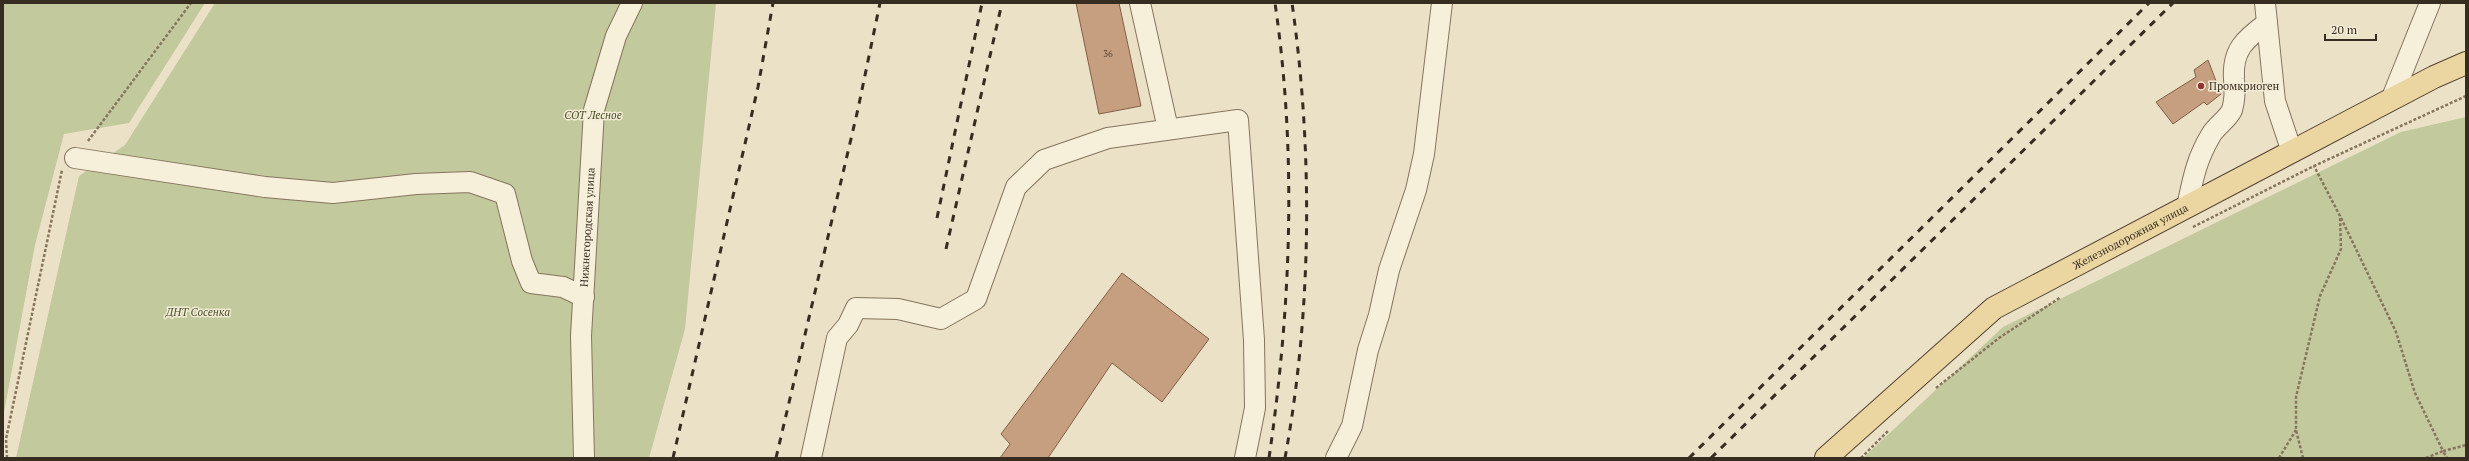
<svg xmlns="http://www.w3.org/2000/svg" width="2469" height="461" viewBox="0 0 2469 461" font-family="'PT Serif',serif">
<style>
.green{fill:#c2c99c}
.building{fill:#c69f80;stroke:#835f45}
.lines{fill:none;stroke-linecap:round;stroke-linejoin:round}
.minor-casing{stroke:#86745e;stroke-width:22}
.major-casing{stroke:#544232;stroke-width:24}
.path{stroke:#86745e;stroke-width:2.5;stroke-dasharray:3 2;stroke-linecap:butt}
.minor{stroke:#f6efda;stroke-width:20}
.major{stroke:#ebd6a2;stroke-width:22}
.rail{stroke:#372c20;stroke-width:3;stroke-dasharray:7 7;stroke-linecap:butt}
.poi-dot{fill:#903432;stroke:#f3ebd6;stroke-width:1.5}
.labels{text-anchor:middle;stroke-width:3;stroke-linejoin:round;paint-order:stroke}
.number-label{font-size:9px;fill:#5b4938}
.poi-label{font-size:11px;fill:#372c20;stroke:#f3ebd6;text-anchor:start}
.park-label{font-size:11px;font-style:italic;fill:#465228;stroke:#f3ebd6}
.street-label{font-size:11px;fill:#372c20;stroke:#f3ebd6}
</style>
<rect width="100%" height="100%" fill="#ebe1c7"/>
<g class="green">
<polygon points="3,3 205,3 129,123 64,134 35,245 3,418"/>
<polygon points="215,3 716,3 685,329 649,458 16,458 79,176 125,145"/>
<polygon points="2466,117 2466,458 1863,458 2003,327 2401,132"/>
</g>
<g class="building">
<polygon points="1076,3 1119,3 1141,106 1099,114"/>
<polygon points="2208,60 2221,94 2207,105 2204,102 2173,124 2156,102 2196,77 2194,70"/>
<polygon points="1122,273 1209,339 1162,402 1112,363 1048,458 1000,458 1010,444 1001,434"/>
</g>
<g class="lines">
<defs>
<g id="minor">
<polyline points="1140,3 1168,129"/>
<polyline points="2265,3 2275,101 2292,152"/>
<polyline points="2391,100 2430,3"/>
<polyline points="75,158 265,187 333,193 416,184 470,182 505,194 522,261 531,283 563,287 584,297"/>
<path d="M 2187,207 C 2193,179 2196,160 2211,135 C 2216,126 2227,120 2232,110 C 2235,100 2235,89 2234,79 C 2232,50 2245,39 2267,23"/>
<path id="s1" d="M 584,458 L 581,336 L 594,110 L 616,36 L 632,3"/>
<polyline points="811,458 837,338 848,325 856,308 898,309 941,319 976,299 1016,187 1044,160 1108,138 1238,120 1254,340 1255,408 1245,458"/>
<polyline points="1336,458 1352,426 1368,350 1379,315 1389,270 1416,190 1424,154 1442,3"/>
</g>
<g id="major">
<path id="s2" d="M 1826,458 L 1994,308 L 2434,77 L 2466,63"/>
</g>
</defs>
<use href="#minor" class="minor-casing"/>
<use href="#major" class="major-casing"/>
<g class="path">
<polyline points="88,141 191,3"/>
<polyline points="2341,218 2396,332 2415,393 2443,451 2466,445"/>
<polyline points="2193,227 2314,166 2466,96"/>
<polyline points="1936,388 1999,338 2061,297"/>
<polyline points="7,458 6,439 62,170"/>
<polyline points="1861,458 1888,431"/>
<polyline points="2279,458 2296,430"/>
<polyline points="2303,458 2296,430 2296,397 2320,296 2341,249 2340,216 2314,166"/>
<polyline points="2426,458 2443,451 2447,458"/>
</g>
<use href="#minor" class="minor"/>
<use href="#major" class="major"/>
<g class="rail">
<polyline points="937,218 982,3"/>
<polyline points="946,249 1002,3"/>
<polyline points="673,458 758,87 773,3"/>
<polyline points="776,458 858,109 880,3"/>
<path d="M 1269,458 C 1291,307 1297,154 1275,3"/>
<path d="M 1285,458 C 1312,311 1313,150 1292,3"/>
<polyline points="1689,458 2149,3"/>
<polyline points="1711,458 2173,3"/>
</g>
</g>
<circle class="poi-dot" cx="2201" cy="86" r="4"/>
<g class="labels">
<g class="number-label">
<text x="1108" y="57">36</text>
</g>
<g class="poi-label">
<text x="2209" y="90">Промкриоген</text>
</g>
<g class="park-label">
<text x="593" y="119">СОТ Лесное</text>
<text x="198" y="316">ДНТ Сосенка</text>
</g>
<g class="street-label">
<text dy="4" stroke="none"><textPath href="#s1" startOffset="231">Нижнегородская улица</textPath></text>
<text dy="4" stroke="none"><textPath href="#s2" startOffset="379">Железнодорожная улица</textPath></text>
</g>
</g>
<rect width="2469" height="461" fill="none" stroke="#372c20" stroke-width="8"/>
<path d="M2325 34v6h51v-6" fill="none" stroke="#372c20" stroke-width="2"/>
<text x="2331" y="34" font-size="12" fill="#372c20" stroke="#f3ebd6" stroke-width="3" paint-order="stroke">20 m</text>
</svg>
